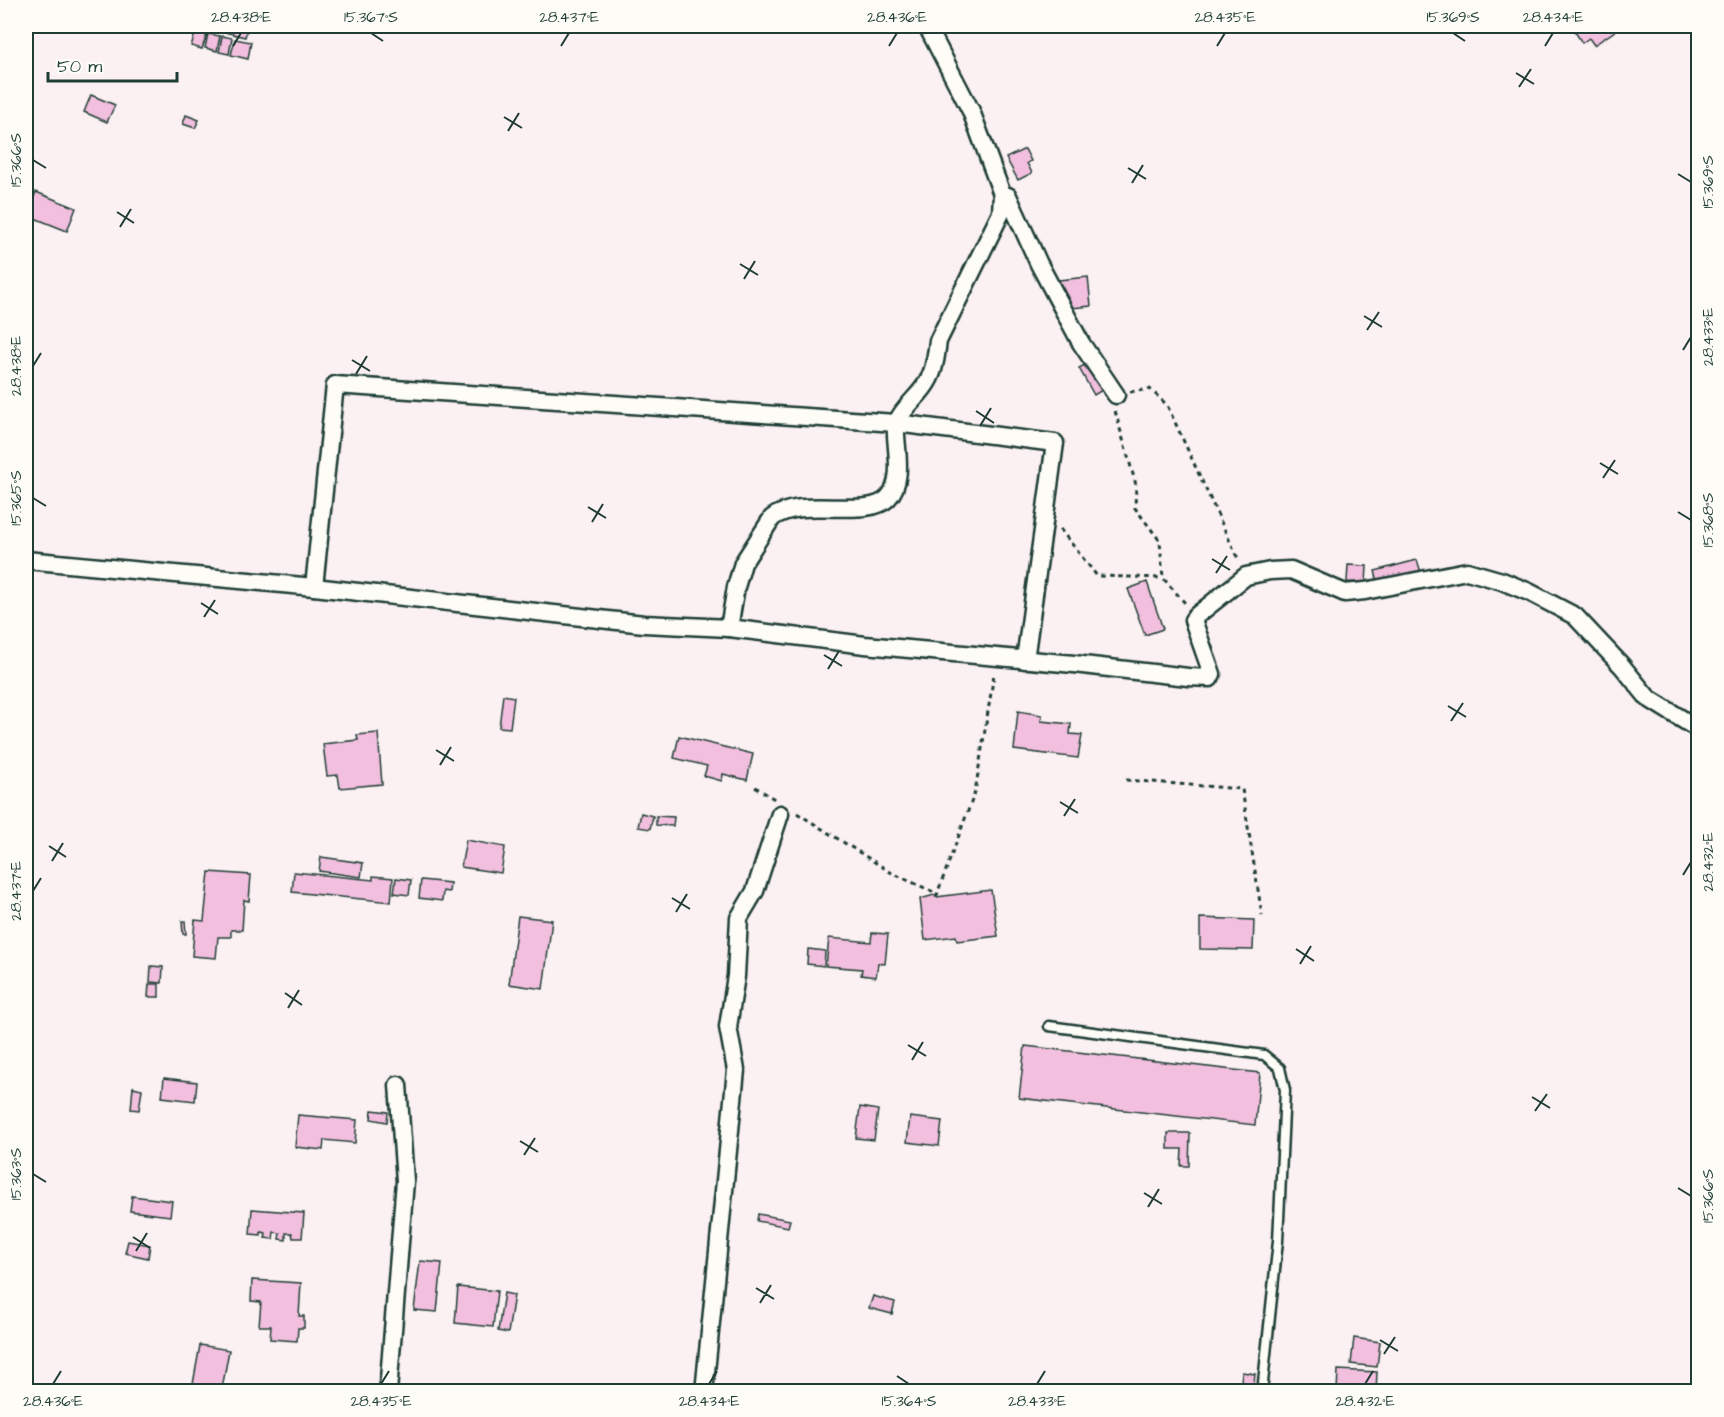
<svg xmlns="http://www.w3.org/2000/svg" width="1724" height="1417" viewBox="0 0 1724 1417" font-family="'Architects Daughter',sans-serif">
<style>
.building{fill:#f2bfde;stroke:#1f3d34;stroke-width:1.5}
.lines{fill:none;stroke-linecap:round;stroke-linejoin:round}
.lane-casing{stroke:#1f3d34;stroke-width:13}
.street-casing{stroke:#1f3d34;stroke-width:21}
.path{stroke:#1f3d34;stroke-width:3;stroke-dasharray:4.5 4.5;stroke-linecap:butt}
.lane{stroke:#fdfcf7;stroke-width:8}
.street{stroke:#fdfcf7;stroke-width:16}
.ticks{fill:none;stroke:#1f3d34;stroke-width:2}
.neatline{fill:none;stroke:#1f3d34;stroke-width:2}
.ticks-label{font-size:15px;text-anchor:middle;fill:#1f3d34}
</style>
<rect width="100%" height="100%" fill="#fbf0f2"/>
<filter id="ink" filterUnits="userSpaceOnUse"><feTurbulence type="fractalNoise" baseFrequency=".0167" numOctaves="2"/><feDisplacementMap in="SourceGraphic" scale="12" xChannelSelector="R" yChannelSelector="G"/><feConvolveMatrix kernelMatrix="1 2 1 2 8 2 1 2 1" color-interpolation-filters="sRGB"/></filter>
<g filter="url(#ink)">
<g class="building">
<polygon points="200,26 248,26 245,37"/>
<polygon points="1582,26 1612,26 1615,31 1594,45 1589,38 1582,43 1574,30"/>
<polygon points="196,31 207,34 202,49 191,46"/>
<polygon points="208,34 220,36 217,51 205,48"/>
<polygon points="222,36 232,38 229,54 219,52"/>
<polygon points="235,39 251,42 248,59 231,55"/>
<polygon points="91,95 115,105 107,122 84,112"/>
<polygon points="186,115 199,120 195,128 183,124"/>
<polygon points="1025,149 1031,161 1027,163 1032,173 1018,180 1006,158"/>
<polygon points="36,192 76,208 67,231 27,215"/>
<polygon points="1088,277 1091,306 1062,309 1059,280"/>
<polygon points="1092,361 1107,387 1094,395 1079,368"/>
<polygon points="1417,560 1422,575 1379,586 1375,571"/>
<polygon points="1348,565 1367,566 1366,583 1347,582"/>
<polygon points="1147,582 1163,629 1145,635 1128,589"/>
<polygon points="503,695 514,697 510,728 499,727"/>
<polygon points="1018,711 1042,715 1041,721 1071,724 1070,734 1082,735 1078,758 1014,750"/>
<polygon points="378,733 382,784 340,788 338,775 327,776 323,744 358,740 357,735"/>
<polygon points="679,736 753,754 747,780 723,774 722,781 704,776 707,766 674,758"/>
<polygon points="641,813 653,816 650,829 638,827"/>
<polygon points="656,816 674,817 673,826 656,825"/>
<polygon points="466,840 505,847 501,873 461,867"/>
<polygon points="321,857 363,863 361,877 319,871"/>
<polygon points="209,872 251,875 249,901 244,900 242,930 231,930 231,937 218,937 216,958 192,956 195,920 204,921"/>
<polygon points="294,872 373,880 373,876 393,878 391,902 292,892"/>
<polygon points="396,878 411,880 409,895 394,893"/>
<polygon points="421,880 450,883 449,892 443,891 442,901 419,898"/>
<polygon points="991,890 998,936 957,941 956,936 925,940 920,899 938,894 936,897"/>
<polygon points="518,916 552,920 543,989 509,984"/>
<polygon points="1200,918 1254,920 1253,950 1200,949"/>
<polygon points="182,921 185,921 186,934 183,934"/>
<polygon points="872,933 888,934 885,964 878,963 876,977 861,975 862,969 826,966 829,938 871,942"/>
<polygon points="808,949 825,951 824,966 807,964"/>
<polygon points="151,966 163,967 162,983 150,982"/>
<polygon points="149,984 159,984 159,997 148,997"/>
<polygon points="1025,1046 1260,1073 1255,1125 1019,1098"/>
<polygon points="164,1078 197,1082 195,1101 162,1097"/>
<polygon points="133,1087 142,1089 139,1110 131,1109"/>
<polygon points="860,1107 878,1110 874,1140 856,1138"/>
<polygon points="372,1110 388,1112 387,1122 371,1119"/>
<polygon points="298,1115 357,1120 355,1143 324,1140 323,1150 295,1147"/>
<polygon points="910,1117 942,1121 939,1146 907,1142"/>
<polygon points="1168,1133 1190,1133 1189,1166 1181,1166 1182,1149 1168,1149"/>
<polygon points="132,1196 172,1201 170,1216 130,1211"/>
<polygon points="252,1209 304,1213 302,1238 293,1238 292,1233 286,1233 286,1240 279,1239 280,1233 274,1232 273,1239 265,1238 266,1233 261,1232 261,1235 250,1234"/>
<polygon points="758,1214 790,1220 788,1227 757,1221"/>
<polygon points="128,1241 150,1245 148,1258 125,1253"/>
<polygon points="420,1261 442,1263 437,1312 414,1310"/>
<polygon points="252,1280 301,1283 299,1316 304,1316 304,1328 298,1328 297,1341 270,1339 271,1326 259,1326 261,1302 251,1301"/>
<polygon points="458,1287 497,1291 493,1327 455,1323"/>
<polygon points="504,1293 514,1295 508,1333 498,1331"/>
<polygon points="873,1296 895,1302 892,1314 869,1308"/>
<polygon points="1354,1338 1380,1342 1377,1367 1351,1364"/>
<polygon points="200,1345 229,1350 222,1389 193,1384"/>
<polygon points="1338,1370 1377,1372 1376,1392 1337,1392"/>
<polygon points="1242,1372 1255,1374 1253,1392 1240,1392"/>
</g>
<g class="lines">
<defs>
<polyline id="lane" points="1049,1026 1264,1055 1280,1068 1285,1090 1278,1241 1262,1392"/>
<g id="street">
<polyline points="1002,194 1008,196 1039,264 1081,343 1116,395"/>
<polyline points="26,560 314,587 644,624 729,628 865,645 1074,664 1188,677 1210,678 1212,674 1193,620 1196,616 1246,576 1270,571 1291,570 1345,593 1365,591 1467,571 1502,581 1529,592 1575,616 1622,666 1648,698 1698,729"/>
<polyline points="314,587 335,385 896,423 1055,443 1025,660"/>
<path d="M 729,628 L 736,587 L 743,563 L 772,518 C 801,495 867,520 888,498 C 903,482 897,455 896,435 C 896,431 895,426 897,422 C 904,406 920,396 928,381 C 935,369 936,355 938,341 L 1001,213 L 1002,194 L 971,111 L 927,26"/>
<polyline points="388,1392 405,1181 398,1085"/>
<polyline points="704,1392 736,1070 728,1027 736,976 739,918 755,891 780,814"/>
</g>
</defs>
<use href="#lane" class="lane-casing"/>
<use href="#street" class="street-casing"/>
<g class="path">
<polyline points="1130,392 1150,389 1167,405 1239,561"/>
<polyline points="1115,411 1136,485 1135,508 1160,541 1163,578 1185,603"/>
<polyline points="1060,529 1097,576 1163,578"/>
<polyline points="1126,780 1242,789 1262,915"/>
<polyline points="755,787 776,800"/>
<polyline points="797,813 892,873 938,894"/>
<polyline points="936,897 975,792 994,674"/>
</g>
<use href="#lane" class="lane"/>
<use href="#street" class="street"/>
</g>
</g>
<path class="ticks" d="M 371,33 L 383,41M 1453,33 L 1465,41M 233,46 L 241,33M 561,46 L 569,33M 889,46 L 897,33M 1217,46 L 1225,33M 1545,46 L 1553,33M 1516,73 L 1534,84M 1519,87 L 1531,69M 504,117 L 522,128M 508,131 L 519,113M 33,160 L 46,168M 1128,168 L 1146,179M 1678,174 L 1691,182M 1132,183 L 1143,165M 117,212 L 134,223M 120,227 L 131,209M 740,264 L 758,275M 744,279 L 755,261M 1364,316 L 1382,327M 1367,330 L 1379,312M 1683,350 L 1691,337M 352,360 L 370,371M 33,366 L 41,353M 356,374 L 367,356M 976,411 L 994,423M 980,426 L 991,408M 1600,463 L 1618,474M 1603,478 L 1615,460M 33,498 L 46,506M 588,507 L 606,518M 1678,512 L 1691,520M 592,522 L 603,504M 1212,559 L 1230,570M 1216,573 L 1227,556M 201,603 L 218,614M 204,617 L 215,600M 824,655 L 842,666M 828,669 L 839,651M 1448,706 L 1466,717M 1451,721 L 1463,703M 436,750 L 454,761M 440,765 L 451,747M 1060,802 L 1078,813M 1064,816 L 1075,799M 49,846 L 66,857M 52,861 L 63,843M 1683,875 L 1691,862M 33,891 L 41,878M 672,898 L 690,909M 676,912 L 687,894M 1296,949 L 1314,961M 1300,964 L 1311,946M 285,993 L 302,1005M 288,1008 L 299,990M 908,1045 L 926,1056M 912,1060 L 923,1042M 1532,1097 L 1550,1108M 1535,1111 L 1547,1094M 520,1141 L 538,1152M 524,1155 L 535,1138M 33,1174 L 46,1182M 1678,1188 L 1691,1196M 1144,1193 L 1162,1204M 1148,1207 L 1159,1189M 133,1237 L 150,1248M 136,1251 L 147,1233M 756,1288 L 774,1299M 760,1303 L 771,1285M 1380,1340 L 1398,1351M 1384,1354 L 1395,1337M 897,1376 L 909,1384M 53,1384 L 61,1371M 381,1384 L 389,1371M 709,1384 L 717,1371M 1037,1384 L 1045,1371M 1365,1384 L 1373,1371"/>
<rect width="1724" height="1417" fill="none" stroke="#fdfcf7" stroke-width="66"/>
<path d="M48 72v9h129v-9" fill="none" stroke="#1f3d34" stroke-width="3"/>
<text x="57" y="72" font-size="18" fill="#1f3d34" stroke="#fdfcf7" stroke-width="4.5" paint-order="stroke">50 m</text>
<rect x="33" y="33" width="1658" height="1351" class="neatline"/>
<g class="ticks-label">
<text x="241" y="22">28.438°E</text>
<text x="371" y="22">15.367°S</text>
<text x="569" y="22">28.437°E</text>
<text x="897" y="22">28.436°E</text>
<text x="1225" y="22">28.435°E</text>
<text x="1453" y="22">15.369°S</text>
<text x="1553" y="22">28.434°E</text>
<text transform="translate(16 160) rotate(-90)" y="5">15.366°S</text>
<text transform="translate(1708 182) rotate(-90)" y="5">15.369°S</text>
<text transform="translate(1708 337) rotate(-90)" y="5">28.433°E</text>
<text transform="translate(16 366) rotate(-90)" y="5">28.438°E</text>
<text transform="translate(16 498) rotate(-90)" y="5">15.365°S</text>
<text transform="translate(1708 520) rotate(-90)" y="5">15.368°S</text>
<text transform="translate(1708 862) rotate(-90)" y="5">28.432°E</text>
<text transform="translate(16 891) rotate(-90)" y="5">28.437°E</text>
<text transform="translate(16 1174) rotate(-90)" y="5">15.363°S</text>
<text transform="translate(1708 1196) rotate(-90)" y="5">15.366°S</text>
<text x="53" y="1406">28.436°E</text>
<text x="381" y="1406">28.435°E</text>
<text x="709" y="1406">28.434°E</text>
<text x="909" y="1406">15.364°S</text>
<text x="1037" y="1406">28.433°E</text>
<text x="1365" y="1406">28.432°E</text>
</g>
</svg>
